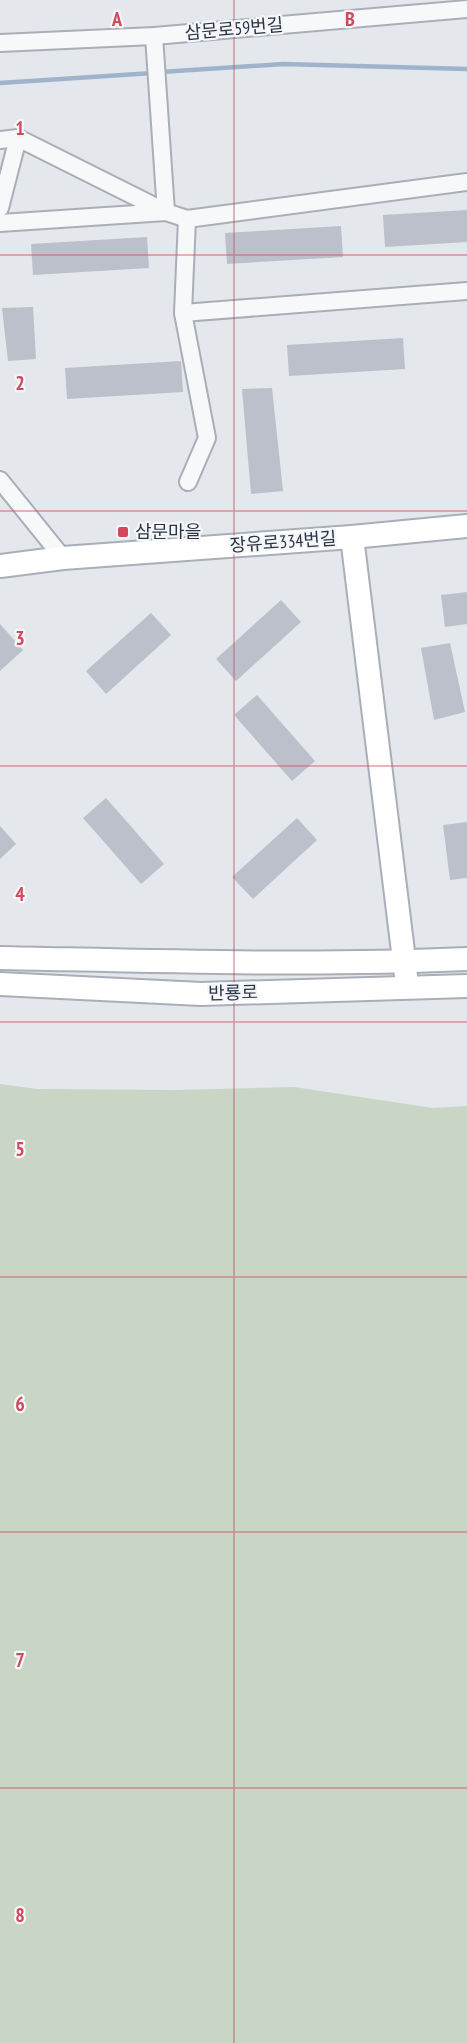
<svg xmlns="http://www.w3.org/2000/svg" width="467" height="2043" viewBox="0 0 467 2043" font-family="'PT Sans Narrow','Noto Sans KR',sans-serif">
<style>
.green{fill:#c9d6c5}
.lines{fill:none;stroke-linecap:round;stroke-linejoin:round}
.stream{stroke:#9fb4cc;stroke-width:4.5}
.building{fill:#bbc0ca}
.street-casing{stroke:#a9aeb7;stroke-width:20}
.secondary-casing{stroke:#a9aeb7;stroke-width:26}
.street{stroke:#f7f8fa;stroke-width:16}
.secondary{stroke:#fff;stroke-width:22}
.grid{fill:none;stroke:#d1495b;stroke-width:1.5;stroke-opacity:0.55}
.poi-dot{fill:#d1495b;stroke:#f4f6f9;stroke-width:2}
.labels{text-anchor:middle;stroke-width:4.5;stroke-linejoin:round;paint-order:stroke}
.street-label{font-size:18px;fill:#2b3445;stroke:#f4f6f9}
.poi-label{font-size:18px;fill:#2b3445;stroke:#f4f6f9;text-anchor:start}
.grid-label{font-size:20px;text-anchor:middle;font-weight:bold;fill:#d1495b;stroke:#f4f6f9;stroke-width:4.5;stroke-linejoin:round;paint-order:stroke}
</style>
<rect width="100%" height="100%" fill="#e4e7ec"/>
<polygon class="green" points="0,1084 37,1089 175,1090 294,1087 433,1108 467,1106 467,2043 0,2043"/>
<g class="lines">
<g class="stream">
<polyline points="161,72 283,64 467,69"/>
<polyline points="0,83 153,73"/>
</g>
</g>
<g class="building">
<polygon points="467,210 467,242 385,247 383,215"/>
<polygon points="341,226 343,257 227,264 225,233"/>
<polygon points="147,237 149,268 33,275 31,244"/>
<polygon points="33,307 36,359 8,361 2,308"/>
<polygon points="403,338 405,369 289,376 287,345"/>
<polygon points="181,361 183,392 67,399 65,368"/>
<polygon points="272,388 283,491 251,494 242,389"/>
<polygon points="467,592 467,624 445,627 441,595"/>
<polygon points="281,600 301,622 236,681 216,659"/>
<polygon points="151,613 171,635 106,694 86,671"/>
<polygon points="0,624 23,650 0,671"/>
<polygon points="450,643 465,712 434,720 421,648"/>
<polygon points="257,695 315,761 292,781 234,715"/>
<polygon points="106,798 164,864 141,884 83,818"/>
<polygon points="297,818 317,840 253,899 232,877"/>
<polygon points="467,822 467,878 450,880 443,825"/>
<polygon points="0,826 16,844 0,859"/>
</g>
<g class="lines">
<defs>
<g id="street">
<polyline points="0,43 154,36 467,9"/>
<polyline points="0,140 18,138 166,212 154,36"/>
<polyline points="0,208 18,138"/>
<polyline points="187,219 183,313 207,438 188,482"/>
<polyline points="0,223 166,212 187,219 467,182"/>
<polyline points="183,313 467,291"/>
<polyline points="0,480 63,558"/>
</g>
<g id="secondary">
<polyline points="352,537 406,976"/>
<polyline points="0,566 63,558 352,537 467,526"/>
<path d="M 0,958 C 156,961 312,966 467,959"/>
<polyline points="0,984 201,994 467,986"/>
</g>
</defs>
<use href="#street" class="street-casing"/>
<use href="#secondary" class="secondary-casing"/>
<use href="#street" class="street"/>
<use href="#secondary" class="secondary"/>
</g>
<path class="grid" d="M 234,0 L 234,2043M 0,255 L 467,255M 0,511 L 467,511M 0,766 L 467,766M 0,1022 L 467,1022M 0,1277 L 467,1277M 0,1532 L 467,1532M 0,1788 L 467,1788"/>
<rect class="poi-dot" x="117" y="526" width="12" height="12" rx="3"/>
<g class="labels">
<g class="street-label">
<text transform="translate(234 29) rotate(-5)" y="6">삼문로59번길</text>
<text transform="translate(283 542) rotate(-4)" y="6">장유로334번길</text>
<text transform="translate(233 993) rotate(-1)" y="6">반룡로</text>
</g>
<g class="poi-label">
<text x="135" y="538">삼문마을</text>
</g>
</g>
<g class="grid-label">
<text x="117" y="26">A</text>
<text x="350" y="26">B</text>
<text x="20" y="135">1</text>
<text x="20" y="390">2</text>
<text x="20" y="645">3</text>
<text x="20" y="901">4</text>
<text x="20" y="1156">5</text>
<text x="20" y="1411">6</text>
<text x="20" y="1667">7</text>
<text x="20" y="1922">8</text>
</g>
</svg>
